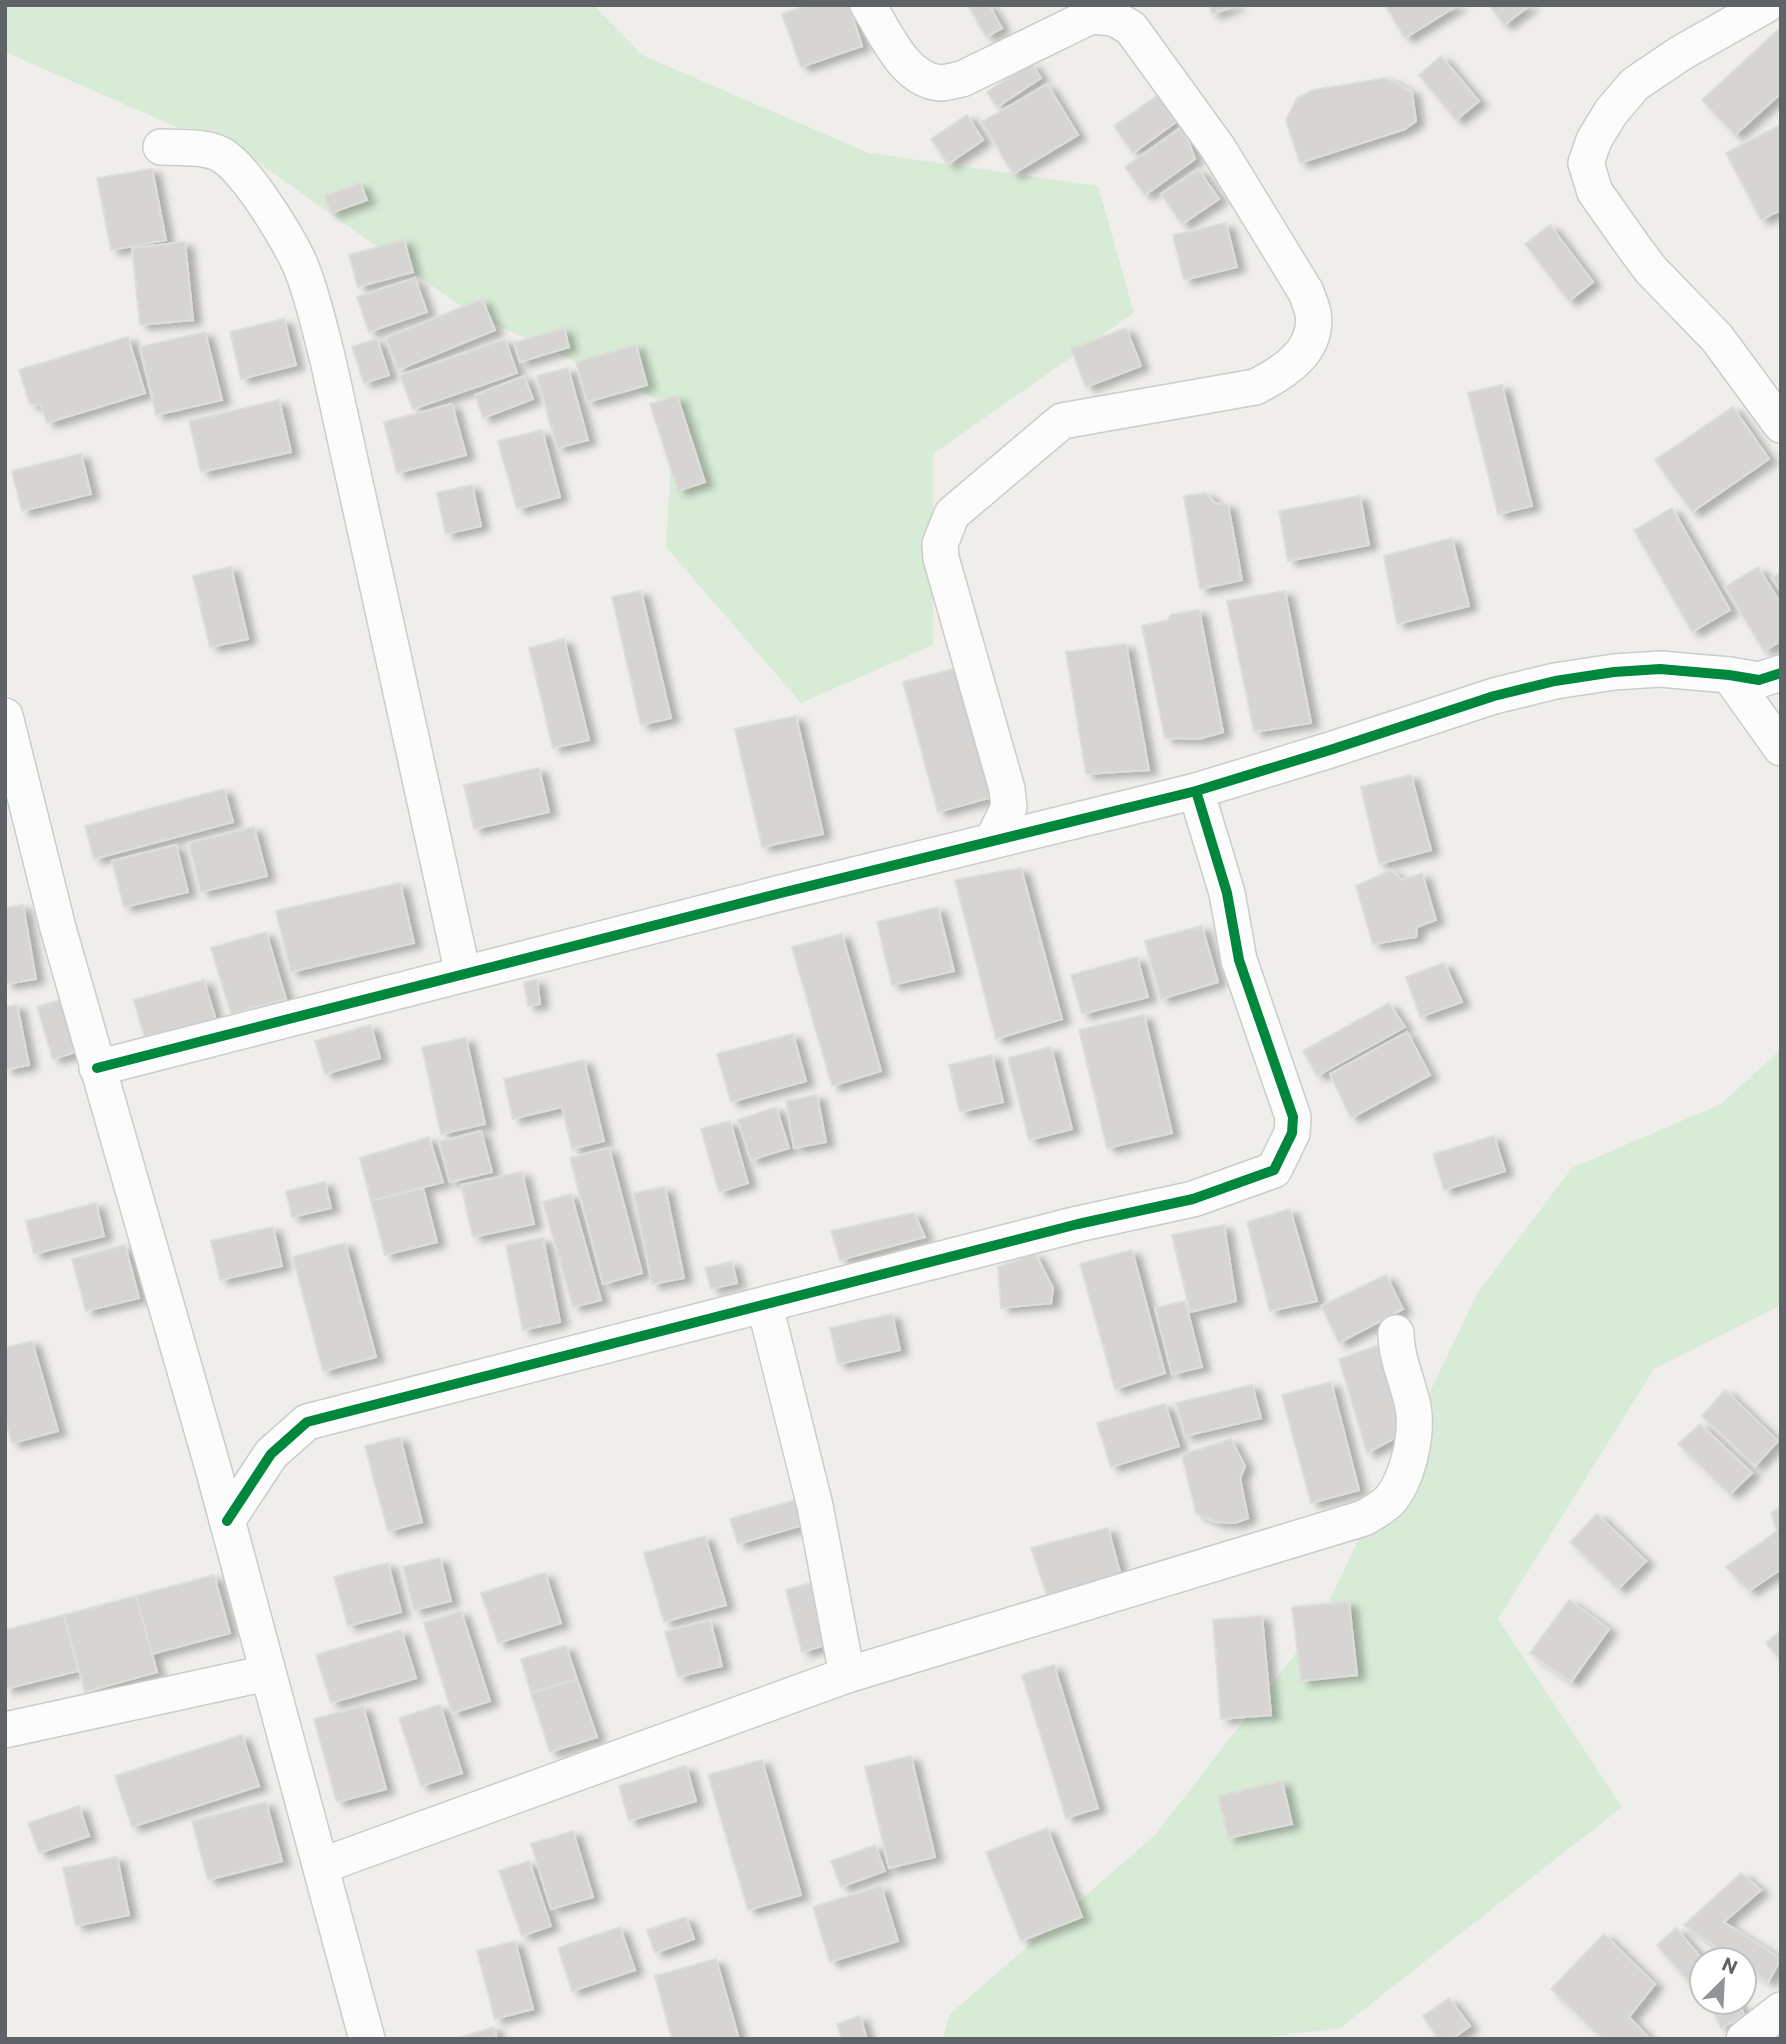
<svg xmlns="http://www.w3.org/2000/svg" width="1786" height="2044" viewBox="0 0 1786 2044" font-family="Commissioner,sans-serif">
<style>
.green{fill:#d8ebd6}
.building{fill:#d6d5d3;stroke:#deddd9;stroke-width:2;filter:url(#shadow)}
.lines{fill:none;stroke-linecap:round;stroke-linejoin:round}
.minor-casing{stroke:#cbcccc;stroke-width:38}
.minor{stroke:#fdfcfc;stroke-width:35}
.cycleway-casing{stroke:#fff;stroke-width:15}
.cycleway{stroke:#00873e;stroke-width:10}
</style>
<defs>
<filter id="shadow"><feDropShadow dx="8" dy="4.5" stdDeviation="3.5" flood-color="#0004"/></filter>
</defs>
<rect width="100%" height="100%" fill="#efeeea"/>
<g class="green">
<polygon points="5,5 594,5 642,55 869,153 1098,186 1134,313 933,454 933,645 801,703 666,547 674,407 472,314 259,163 5,52"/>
<polygon points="1781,1049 1781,1305 1654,1369 1498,1619 1622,1807 1340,2028 1254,2039 943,2039 949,2015 1155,1835 1317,1626 1477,1294 1572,1168 1721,1104"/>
</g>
<g class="building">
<polygon points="808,5 849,5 862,46 801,67 782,14"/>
<polygon points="968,5 989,5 1002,28 986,37"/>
<polygon points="1209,5 1238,5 1212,14"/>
<polygon points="1385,5 1458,5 1405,38"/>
<polygon points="1489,5 1530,5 1504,25"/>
<polygon points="1781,27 1781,93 1735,135 1702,100"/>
<polygon points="1441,56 1479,101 1456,120 1419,75"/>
<polygon points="1031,63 1041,78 997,107 987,92"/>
<polygon points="1386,78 1412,92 1416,121 1405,129 1300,163 1286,120 1297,98 1313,90"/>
<polygon points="1047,84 1078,135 1013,174 982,122"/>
<polygon points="1158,95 1176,122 1133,153 1114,126"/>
<polygon points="967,115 983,140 948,164 931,139"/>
<polygon points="1780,125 1781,210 1761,220 1726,153"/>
<polygon points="1183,126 1195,159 1145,195 1125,167"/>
<polygon points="152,169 166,240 111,250 97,178"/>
<polygon points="1198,169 1219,199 1182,224 1161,194"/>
<polygon points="360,183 367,200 331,213 324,196"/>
<polygon points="1226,223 1237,267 1184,280 1173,235"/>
<polygon points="1550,225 1593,282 1569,301 1525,244"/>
<polygon points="404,240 413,272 358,287 349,255"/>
<polygon points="185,242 193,320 140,325 132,248"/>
<polygon points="415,278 427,312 369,332 357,297"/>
<polygon points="482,299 495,330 398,370 386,338"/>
<polygon points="284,319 296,365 241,379 230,332"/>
<polygon points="564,328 569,347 520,362 514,343"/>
<polygon points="1126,328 1141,366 1086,387 1071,349"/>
<polygon points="205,332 222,400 156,415 140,347"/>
<polygon points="128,337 145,393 47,423 41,405 30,404 19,370"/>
<polygon points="377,339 389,375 364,383 352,347"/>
<polygon points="505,339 517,373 413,409 400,375"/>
<polygon points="636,345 647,385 587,402 576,362"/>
<polygon points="568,368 588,440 557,448 537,376"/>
<polygon points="524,376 533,399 483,418 475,395"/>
<polygon points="1502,385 1532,506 1498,514 1468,393"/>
<polygon points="677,396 705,482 678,491 650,404"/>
<polygon points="279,400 291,452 201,472 189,421"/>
<polygon points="452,404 466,455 397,473 384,422"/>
<polygon points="1733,407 1769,459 1692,512 1655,460"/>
<polygon points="542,430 560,497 517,509 498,441"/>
<polygon points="81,454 91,494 22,511 12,471"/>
<polygon points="472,485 481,526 446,534 437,493"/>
<polygon points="1206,493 1215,503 1228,505 1242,580 1200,589 1184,496"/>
<polygon points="1360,496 1369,545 1288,561 1279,511"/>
<polygon points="1672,508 1730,610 1692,632 1634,530"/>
<polygon points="1452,538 1469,606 1397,624 1384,556"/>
<polygon points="231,567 248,639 210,647 193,576"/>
<polygon points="1758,567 1781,604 1781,641 1764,651 1725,587"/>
<polygon points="1781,572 1781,591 1772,578"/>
<polygon points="641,591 671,718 641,725 612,597"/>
<polygon points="1285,591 1311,723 1254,732 1227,601"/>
<polygon points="1199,610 1223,732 1199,739 1165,738 1142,626 1168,620 1171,615"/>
<polygon points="564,639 589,740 553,748 529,648"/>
<polygon points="1126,644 1149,770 1086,774 1066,652"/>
<polygon points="957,668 992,797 938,812 903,682"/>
<polygon points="796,716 823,834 762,847 735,729"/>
<polygon points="539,768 549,812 474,829 464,785"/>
<polygon points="1411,775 1431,850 1379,864 1361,787"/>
<polygon points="224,789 233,822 94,859 85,826"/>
<polygon points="254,827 267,876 201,892 189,843"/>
<polygon points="176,845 188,892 124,907 112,861"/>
<polygon points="1021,868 1062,1019 996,1039 955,880"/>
<polygon points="1391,870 1402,880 1422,873 1436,920 1417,927 1416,937 1373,944 1356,886"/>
<polygon points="400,883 414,943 291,972 276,911"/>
<polygon points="23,905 36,979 5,984 5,908"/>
<polygon points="938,907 954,971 892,985 877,922"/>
<polygon points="1202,926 1218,982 1161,999 1145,941"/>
<polygon points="266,932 286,999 231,1014 211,948"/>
<polygon points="842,934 881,1071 832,1086 792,947"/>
<polygon points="1137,957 1148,997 1082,1014 1071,975"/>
<polygon points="1444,963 1462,1002 1420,1017 1406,977"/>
<polygon points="204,980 218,1027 147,1047 134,1000"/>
<polygon points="537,980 540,1004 528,1006 524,982"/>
<polygon points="63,999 79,1051 53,1059 37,1007"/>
<polygon points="1389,1003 1405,1027 1317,1076 1303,1051"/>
<polygon points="17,1005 29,1065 5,1070 5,1007"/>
<polygon points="1144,1015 1172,1133 1107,1148 1079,1030"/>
<polygon points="371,1025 380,1058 325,1074 315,1041"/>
<polygon points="1407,1032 1430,1075 1351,1118 1330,1074"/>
<polygon points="793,1034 806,1081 731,1102 717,1054"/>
<polygon points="466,1038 485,1124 441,1134 422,1047"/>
<polygon points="1051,1047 1072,1129 1029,1140 1008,1058"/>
<polygon points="992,1055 1003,1102 960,1112 949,1065"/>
<polygon points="584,1060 604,1141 572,1149 562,1107 513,1119 504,1079"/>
<polygon points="817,1095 826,1142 794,1148 786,1101"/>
<polygon points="776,1107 789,1148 751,1160 738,1120"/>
<polygon points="730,1121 748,1183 719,1192 701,1129"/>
<polygon points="481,1131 492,1172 450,1182 439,1142"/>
<polygon points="1494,1136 1505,1171 1444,1190 1433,1154"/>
<polygon points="429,1137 443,1182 371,1201 360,1158"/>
<polygon points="609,1148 642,1273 603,1284 570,1158"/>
<polygon points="522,1172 534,1224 473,1237 461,1185"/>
<polygon points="325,1182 331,1208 292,1217 286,1191"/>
<polygon points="665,1187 684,1278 652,1284 634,1193"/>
<polygon points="423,1188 437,1242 385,1255 371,1201"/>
<polygon points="571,1194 601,1300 573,1307 543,1202"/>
<polygon points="96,1203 104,1236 34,1254 26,1221"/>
<polygon points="1290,1209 1317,1301 1270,1311 1247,1222"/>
<polygon points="914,1213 925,1237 840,1260 831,1231"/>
<polygon points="1224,1225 1236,1301 1190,1312 1172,1235"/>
<polygon points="273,1227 282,1266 220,1280 211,1241"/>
<polygon points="543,1238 560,1322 523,1330 506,1245"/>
<polygon points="345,1243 376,1357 323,1371 293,1257"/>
<polygon points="125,1245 139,1298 86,1311 72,1259"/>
<polygon points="1132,1250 1165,1373 1115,1389 1080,1264"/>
<polygon points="1035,1253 1053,1288 1051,1303 1001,1308 998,1267"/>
<polygon points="732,1262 737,1283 711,1289 705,1268"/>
<polygon points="1386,1275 1403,1309 1339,1343 1321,1306"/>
<polygon points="1185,1301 1202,1367 1172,1374 1155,1308"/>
<polygon points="892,1314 900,1350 838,1364 830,1328"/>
<polygon points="32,1341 58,1431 12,1443 5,1418 5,1348"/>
<polygon points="1384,1343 1406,1432 1367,1453 1339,1359"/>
<polygon points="1331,1382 1359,1490 1311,1503 1282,1395"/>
<polygon points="1252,1385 1261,1418 1185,1436 1176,1403"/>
<polygon points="1725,1390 1778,1441 1755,1466 1702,1416"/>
<polygon points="1165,1404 1179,1446 1111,1467 1097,1423"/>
<polygon points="1700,1424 1752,1473 1730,1494 1678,1444"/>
<polygon points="400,1437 422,1522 388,1531 365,1446"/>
<polygon points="1231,1439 1245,1466 1240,1478 1248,1518 1235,1523 1215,1522 1196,1513 1182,1455"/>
<polygon points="795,1500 803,1525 738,1544 730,1519"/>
<polygon points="1781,1507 1781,1569 1749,1591 1726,1567 1777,1531 1771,1513"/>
<polygon points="1597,1514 1646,1561 1618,1589 1570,1542"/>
<polygon points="1108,1528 1121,1576 1047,1595 1031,1548"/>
<polygon points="705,1536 726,1605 664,1622 644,1553"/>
<polygon points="440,1558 451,1601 414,1610 403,1567"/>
<polygon points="388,1563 401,1612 348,1626 334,1577"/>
<polygon points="545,1573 561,1623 498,1643 481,1593"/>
<polygon points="214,1575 230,1633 152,1654 136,1596"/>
<polygon points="811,1583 825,1645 802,1652 786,1590"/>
<polygon points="136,1596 157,1672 85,1692 64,1615"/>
<polygon points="1569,1600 1609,1629 1571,1682 1530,1653"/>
<polygon points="1349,1602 1357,1675 1301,1681 1292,1607"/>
<polygon points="461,1611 490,1701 452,1713 424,1623"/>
<polygon points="64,1615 78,1671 5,1689 5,1630"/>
<polygon points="1262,1616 1271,1715 1221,1719 1213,1620"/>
<polygon points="710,1620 722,1666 678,1677 665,1632"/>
<polygon points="401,1630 416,1678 331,1703 316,1655"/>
<polygon points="1781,1630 1781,1661 1766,1643"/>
<polygon points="566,1646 577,1679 531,1693 521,1659"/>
<polygon points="1054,1665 1098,1808 1066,1818 1022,1675"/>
<polygon points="577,1679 597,1737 550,1752 531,1693"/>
<polygon points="440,1705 462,1773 421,1786 399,1718"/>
<polygon points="363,1706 386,1789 337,1802 314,1719"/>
<polygon points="242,1735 259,1786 132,1827 115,1776"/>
<polygon points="911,1756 935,1857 889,1868 865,1767"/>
<polygon points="762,1760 801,1895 748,1910 708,1775"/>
<polygon points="686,1766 696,1801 629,1821 619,1786"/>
<polygon points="1282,1781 1292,1824 1228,1838 1218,1796"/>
<polygon points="266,1802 282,1861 208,1880 192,1821"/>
<polygon points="79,1806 89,1836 39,1853 28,1823"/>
<polygon points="1047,1828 1082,1917 1021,1941 986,1852"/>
<polygon points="573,1831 593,1897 551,1909 531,1844"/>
<polygon points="875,1845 885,1871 841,1887 831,1861"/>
<polygon points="117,1857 129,1915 76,1926 63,1868"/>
<polygon points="529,1861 551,1926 522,1936 499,1871"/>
<polygon points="1741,1873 1761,1890 1724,1922 1781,1959 1768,1982 1744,1965 1744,1960 1736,1960 1684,1925"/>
<polygon points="881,1886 898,1941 830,1962 813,1907"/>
<polygon points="686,1917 694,1939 655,1953 647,1930"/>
<polygon points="620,1927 635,1970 572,1991 558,1948"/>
<polygon points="1676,1928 1703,1960 1702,1976 1691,1985 1657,1945"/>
<polygon points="1604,1934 1655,1984 1629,2017 1650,2039 1603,2039 1551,1989"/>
<polygon points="515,1941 533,2009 495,2019 477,1951"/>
<polygon points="716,1959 739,2039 672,2039 655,1976"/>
<polygon points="1449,1998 1470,2026 1452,2039 1438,2039 1423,2016"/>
<polygon points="1709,2002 1738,2002 1745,2016 1721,2028"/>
<polygon points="860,2016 867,2039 842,2039 837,2024"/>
<polygon points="494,2027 497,2039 455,2039"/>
</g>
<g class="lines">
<defs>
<g id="minor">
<path d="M 868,5 C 885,32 904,80 940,83 C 947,83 955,80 962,79 L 1091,16 L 1114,18 L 1131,28 L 1218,148 L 1306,292 C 1308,299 1312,306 1313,313 C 1319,351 1283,373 1255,387 L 1062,421 L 952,514 L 940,544 L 941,558 L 1007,789 L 1009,807 L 992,841"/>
<polyline points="1766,5 1681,53 1635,84 1611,112 1594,140 1586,163 1595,192 1636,250 1651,270 1717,338 1781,425"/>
<path d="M 161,147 C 181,148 202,146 220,154 C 245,166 293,245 303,272 C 314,301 320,330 328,360 L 463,974"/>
<polyline points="1729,675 1781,748"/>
<polyline points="5,716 58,928 213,1468 367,2039"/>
<polyline points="97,1068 777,894 1196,791 1330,750 1494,696 1555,681 1614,672 1660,669 1729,675 1759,680 1781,673"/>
<polyline points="765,1306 815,1506 847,1675"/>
<polyline points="227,1521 271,1454 307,1422 1078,1224 1193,1199 1274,1170 1292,1133 1293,1117 1239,960 1227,893 1196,791"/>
<polyline points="5,1730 267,1673"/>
<path d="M 321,1866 L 847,1675 L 1364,1518 C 1372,1513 1384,1507 1390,1500 C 1408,1479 1418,1433 1413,1407 C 1408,1381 1396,1359 1396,1333"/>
<polyline points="1744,2039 1781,2010"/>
</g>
</defs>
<use href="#minor" class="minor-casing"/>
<use href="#minor" class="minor"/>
<defs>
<g id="cycleway">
<polyline points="97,1068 777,894 1196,791 1330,750 1494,696 1555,681 1614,672 1660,669 1729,675 1759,680 1781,673"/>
<polyline points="227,1521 271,1454 307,1422 1078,1224 1193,1199 1274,1170 1292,1133 1293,1117 1239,960 1227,893 1196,791"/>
</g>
</defs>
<use href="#cycleway" class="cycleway-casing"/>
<use href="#cycleway" class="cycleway"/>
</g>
<rect width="1786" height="2044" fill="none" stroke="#5f6368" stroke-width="14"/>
<g transform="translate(1723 1981) rotate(24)"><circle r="33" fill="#ffffff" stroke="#bfc1c3" stroke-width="2"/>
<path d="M0-5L12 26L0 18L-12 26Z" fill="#919496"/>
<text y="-10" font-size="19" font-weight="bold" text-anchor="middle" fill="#5f6368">N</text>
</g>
</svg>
